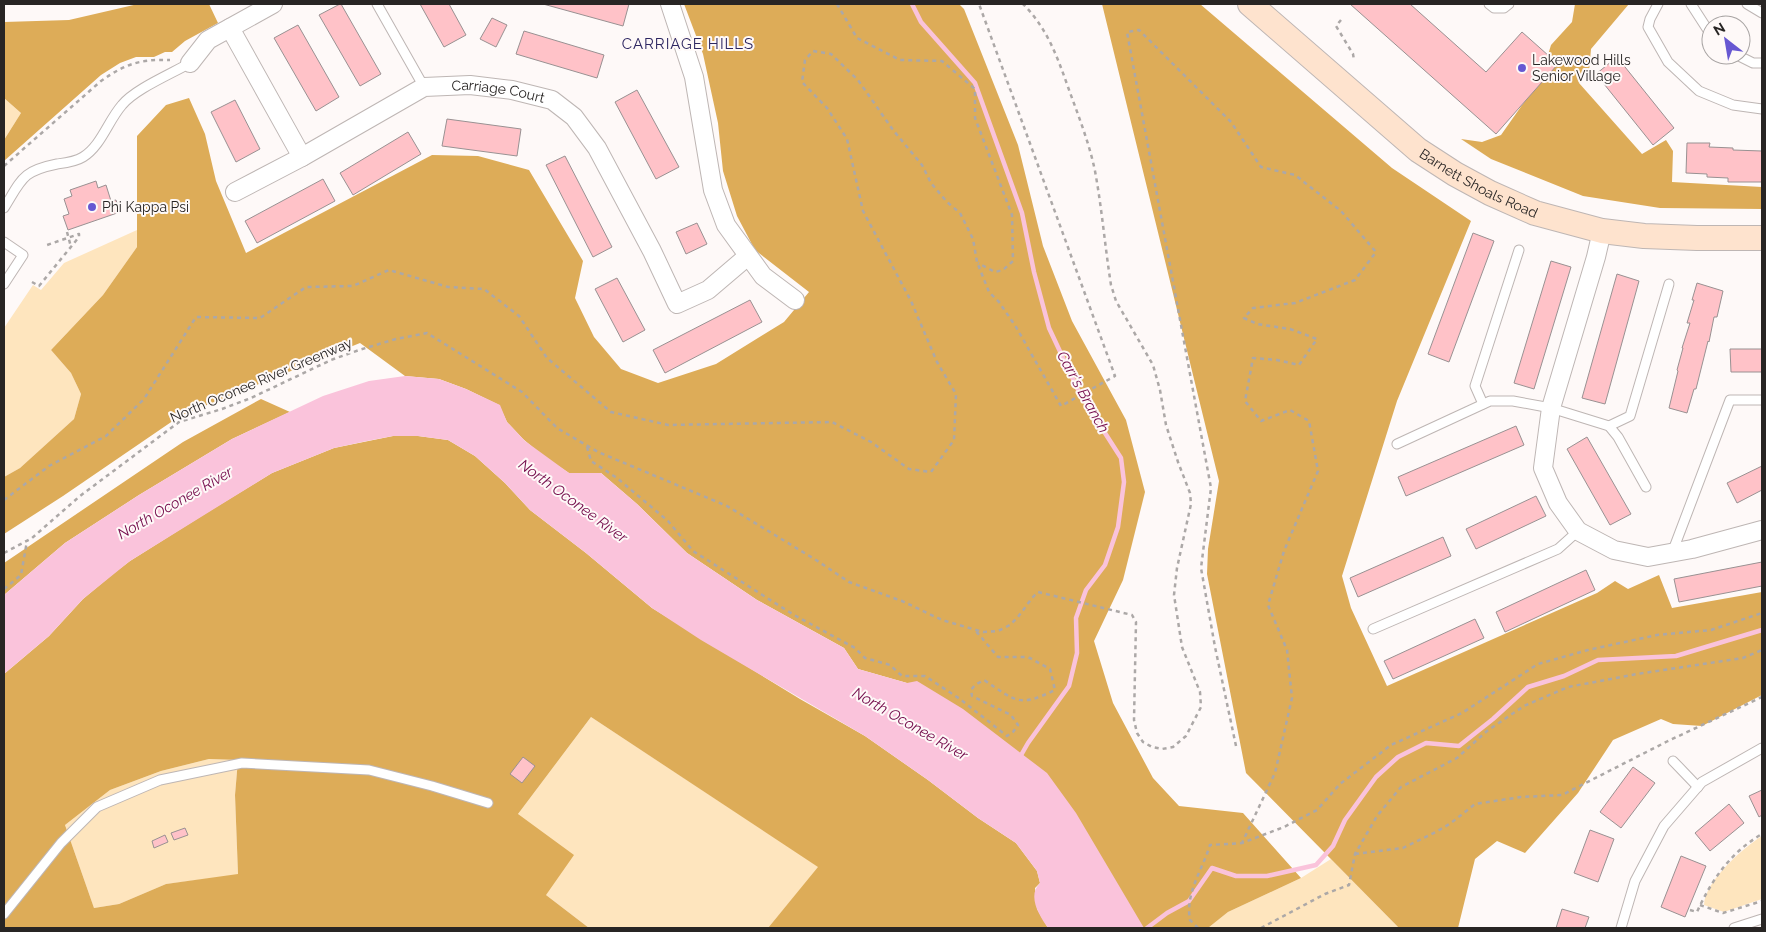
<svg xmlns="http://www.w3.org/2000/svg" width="1766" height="932" viewBox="0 0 1766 932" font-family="Raleway,sans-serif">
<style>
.green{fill:#fee5be}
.forest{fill:#ddac58;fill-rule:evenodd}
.water{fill:#fac3db}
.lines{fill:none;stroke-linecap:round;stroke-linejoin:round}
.stream{stroke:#fac3db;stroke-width:4.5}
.building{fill:#ffc2c8;stroke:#999192}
.service-casing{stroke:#beb6b4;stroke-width:11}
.minor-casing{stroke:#beb6b4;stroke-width:20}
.secondary-casing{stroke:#beb6b4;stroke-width:26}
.path{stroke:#aca8a7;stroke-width:2.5;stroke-dasharray:4 4;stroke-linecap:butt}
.service{stroke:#fff;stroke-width:9}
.minor{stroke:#fff;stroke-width:18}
.secondary{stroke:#fee3ce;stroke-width:24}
.poi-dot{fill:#6758d2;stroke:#fef9f8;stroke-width:2}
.labels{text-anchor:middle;stroke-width:4;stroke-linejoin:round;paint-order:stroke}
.poi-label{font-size:14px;fill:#282524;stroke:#fef9f8;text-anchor:start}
.street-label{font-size:14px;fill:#282524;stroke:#fef9f8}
.neighbourhood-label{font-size:15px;letter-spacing:1px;fill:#2d2661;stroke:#fef9f8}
.water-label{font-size:15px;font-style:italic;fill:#740b4b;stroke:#fef9f8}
</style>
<rect width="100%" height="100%" fill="#fef9f8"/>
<g class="green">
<polygon points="4,98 21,113 4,140"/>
<polygon points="137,230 137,247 103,295 51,350 71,373 81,394 74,419 20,468 4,477 4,328 33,285 41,290 64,263"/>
<polygon points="591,717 819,867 768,928 589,928 546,895 518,814"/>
<polygon points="209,759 238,760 235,795 238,875 166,884 119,904 94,908 65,825 110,790 161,771"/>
<path d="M 1762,836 L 1762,899 L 1724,912 L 1704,905 C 1704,882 1744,847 1762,836 Z"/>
<polygon points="1331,859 1399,928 1208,928 1228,912 1301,878"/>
</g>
<g class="forest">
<polygon points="138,4 209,4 218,23 185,41 172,52 165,52 154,57 136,57 120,63 101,75 4,161 4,140 21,113 4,98 4,22 69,20"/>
<polygon points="684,4 959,4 964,9 1018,145 1043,246 1072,321 1126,420 1145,492 1123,580 1094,641 1113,703 1153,778 1179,806 1243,813 1301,878 1228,912 1208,928 1142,928 907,683 858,669 844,648 757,600 687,553 637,504 601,473 569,473 543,456 523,439 507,422 499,405 466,389 439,379 405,376 360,343 180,416 63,496 4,534 4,477 20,468 74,419 81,394 71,373 51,350 103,295 137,247 137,136 166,105 189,98 205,134 216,181 246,253 432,155 478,156 529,170 583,261 575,298 594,337 621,369 658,383 716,364 784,322 809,292 755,250 737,216 723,171 718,123 703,54"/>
<polygon points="1102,4 1200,4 1392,168 1471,221 1397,401 1342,576 1351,608 1387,686 1597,593 1615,581 1628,589 1659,575 1672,608 1762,592 1762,695 1702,726 1673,724 1661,719 1613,740 1578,793 1525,853 1497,841 1475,859 1458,928 1399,928 1246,773 1207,574 1208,549 1219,481"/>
<polygon points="1575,4 1629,4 1591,49 1589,72 1579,83 1642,154 1666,140 1673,151 1672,182 1762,187 1762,209 1660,208 1583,196 1491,159 1461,139 1482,142 1501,135 1541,78 1551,45 1572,22"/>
<polygon points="261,399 290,412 232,439 139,495 65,543 4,595 4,563 183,442"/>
<path d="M 393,436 L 418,436 L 448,440 L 475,456 L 505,483 L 530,510 L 586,553 L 652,608 L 800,699 L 865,736 L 928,780 L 978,818 L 1016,843 L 1037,871 L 1040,883 L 1035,888 L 1037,909 L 1048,928 L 768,928 L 818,867 L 591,717 L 518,814 L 574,855 L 546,895 L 589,928 L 4,928 L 4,674 L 49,636 L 83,599 L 114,573 L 130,561 L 203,515 L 272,473 L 334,448 ZM 209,759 L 238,760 L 235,795 L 238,874 L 166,884 L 119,904 L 94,908 L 65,825 L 110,790 L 161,771 Z"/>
</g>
<path class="water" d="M 405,376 L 439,379 L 466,389 L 500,405 L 507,422 L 525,441 L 569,473 L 601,473 L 637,504 L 687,553 L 757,600 L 844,648 L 858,669 L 907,683 L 917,681 L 963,709 L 1047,773 L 1076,813 L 1144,928 L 1048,928 C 1039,915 1027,896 1040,883 L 1037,871 L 1016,843 L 978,818 L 928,780 L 865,736 L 701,640 L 652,608 L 586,553 L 530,510 L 505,483 L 475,456 L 448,440 L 418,436 L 393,436 L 367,441 L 334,448 L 272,473 L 130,561 L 83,599 L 49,636 L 4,674 L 4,595 L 65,543 L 139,495 L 232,439 L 323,396 L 369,381 Z"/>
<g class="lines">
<g class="stream">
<polyline points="912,4 921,22 975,83 1022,213 1034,272 1049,328 1080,394 1121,458 1124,482 1118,527 1105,565 1086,590 1076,618 1077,653 1069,686 1028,743 1020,757"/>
<polyline points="1147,928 1167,913 1189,901 1212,868 1236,876 1267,876 1316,865 1333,846 1345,820 1376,777 1398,757 1426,743 1459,746 1493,719 1528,687 1564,676 1598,660 1676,656 1762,630"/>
</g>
</g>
<g class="building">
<polygon points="340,4 341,4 381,74 360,86 319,15"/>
<polygon points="420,4 449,4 466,35 444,47"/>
<polygon points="543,4 629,4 623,26"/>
<polygon points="1350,4 1410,4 1486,72 1522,32 1558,64 1496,134"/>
<polygon points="492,18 507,25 496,47 480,39"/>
<polygon points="298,25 339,97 316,111 274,38"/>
<polygon points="524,31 604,55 597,78 516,54"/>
<polygon points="1617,57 1674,128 1653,145 1596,74"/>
<polygon points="637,90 679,167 656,179 615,102"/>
<polygon points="235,100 260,149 236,162 211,112"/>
<polygon points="447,119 521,129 517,156 442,146"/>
<polygon points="408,132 421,154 353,195 340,173"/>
<polygon points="1687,143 1710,143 1709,147 1733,148 1733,150 1762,151 1762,182 1728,182 1728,178 1707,177 1707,174 1686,173"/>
<polygon points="565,156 612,247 593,257 546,165"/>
<polygon points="323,179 335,201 257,243 245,221"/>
<polygon points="96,181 98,188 106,185 111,201 116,200 120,212 68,230 63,216 69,214 64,199 72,196 70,190"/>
<polygon points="697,223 707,244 686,254 676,232"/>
<polygon points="1473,233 1494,241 1449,362 1428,354"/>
<polygon points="1551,261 1571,267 1534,389 1514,383"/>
<polygon points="1617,274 1639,281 1605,404 1582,398"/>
<polygon points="617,278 645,330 623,342 595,289"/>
<polygon points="1697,283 1723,291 1717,317 1714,317 1709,342 1708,341 1696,389 1694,389 1687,413 1669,408 1678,371 1677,370 1683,348 1682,348 1690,323 1687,323 1694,300 1692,300"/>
<polygon points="750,300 762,322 665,373 653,350"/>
<polygon points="1730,349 1762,349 1762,372 1731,372"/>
<polygon points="1516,426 1524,445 1406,496 1398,477"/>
<polygon points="1587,437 1631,514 1610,525 1567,449"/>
<polygon points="1762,466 1762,490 1737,503 1727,483"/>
<polygon points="1536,496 1546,516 1476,549 1466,529"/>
<polygon points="1443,537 1451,556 1358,597 1350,578"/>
<polygon points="1762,562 1762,586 1679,602 1674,579"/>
<polygon points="1586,570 1595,590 1505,632 1496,612"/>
<polygon points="1475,619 1484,638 1393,679 1384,661"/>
<polygon points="523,757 535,766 522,783 510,774"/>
<polygon points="1633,767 1655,783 1621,828 1600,812"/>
<polygon points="1762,790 1762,815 1759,817 1749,796"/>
<polygon points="1729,804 1744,823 1710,851 1695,833"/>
<polygon points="185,828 188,835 174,840 171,833"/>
<polygon points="1590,830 1614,839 1598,882 1574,873"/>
<polygon points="165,835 168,842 154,848 152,841"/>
<polygon points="1681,856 1706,866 1685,917 1661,907"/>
<polygon points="1562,909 1589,917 1585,928 1556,928"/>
</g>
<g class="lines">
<defs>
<g id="service">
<polyline points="377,4 424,87"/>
<polyline points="1489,4 1494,8 1504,8 1509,4"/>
<polyline points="1658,4 1650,19 1648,27 1668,62 1699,91 1733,105 1762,109"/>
<polyline points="1691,4 1711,35"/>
<polyline points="1747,4 1762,13"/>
<polyline points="1737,55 1753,63 1762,63"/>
<path d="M 4,208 C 22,179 22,171 57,164 C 65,163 75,162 83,157 C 101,146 108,121 122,105 C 135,89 171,74 190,63"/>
<polyline points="4,242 23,255 4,284"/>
<polyline points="1483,404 1475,386 1519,250"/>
<polyline points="1609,426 1630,416 1669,284"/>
<polyline points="1397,444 1490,401 1513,401 1551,408 1609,426 1618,437 1646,487"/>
<polyline points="1672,553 1730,400 1762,400"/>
<polyline points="1373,629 1558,549 1578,531"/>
<polyline points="1673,761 1698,787"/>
<polyline points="4,914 61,843 97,807 160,780 242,763 369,770 432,786 488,803"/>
<polyline points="1621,928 1635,881 1664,826 1702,782 1762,748"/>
<polyline points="1734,928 1762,919"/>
</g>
<g id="minor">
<polyline points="670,4 694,77 713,190 726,225 763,276 795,300"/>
<polyline points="230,28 302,157"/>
<polyline points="190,63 208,40 273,4"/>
<path id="s1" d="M 235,192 L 302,157 L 424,87 L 470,85 L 512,90 L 552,100 L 574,117 L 597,148 L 652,251 L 677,304 L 708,290 L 748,256"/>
<polyline points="1602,231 1596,257 1551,408 1543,468 1558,503 1578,531 1614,550 1648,557 1692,549 1762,530"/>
</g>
<g id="secondary">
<path id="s2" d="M 1250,4 L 1418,150 L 1455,174 L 1490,193 L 1535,213 L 1602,231 L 1644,236 L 1697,238 L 1762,238"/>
</g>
</defs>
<use href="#service" class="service-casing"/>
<use href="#minor" class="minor-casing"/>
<use href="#secondary" class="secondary-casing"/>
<g class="path">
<polyline points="837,4 857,38 900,60 942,61 975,89 975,118 1012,215 1013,261 1003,270 995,272 978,263"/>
<polyline points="1341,20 1336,26 1353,54 1354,60"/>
<path d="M 4,166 L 101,81 C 125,64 140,59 170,60"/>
<polyline points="67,232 71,247"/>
<polyline points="32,282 39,286 79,237 79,234 47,245"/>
<path d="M 587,447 L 591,461 L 617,478 L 668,521 L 693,551 L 794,615 L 855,648 L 865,658 L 890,665 L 902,676 L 925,676 L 960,699 L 1007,736 L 1013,732 L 1018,725 L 1011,715 L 972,696 L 971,690 L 975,685 L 984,680 C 1016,701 1018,708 1055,690 L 1050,669 L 1028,657 L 998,657 L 975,630"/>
<polyline points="4,500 49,466 106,436 144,399 196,317 260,318 306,287 353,286 389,270 448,287 484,289 519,316 547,358 611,412 668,425 832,422 871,442 909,469 931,472 954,440 956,394 937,362 911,301 863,211 847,139 827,108 802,82 805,60 813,51 831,54 858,80 893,130 922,165 931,183 947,202 960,213 973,239 977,262 989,292 999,302 1016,327 1061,406 1115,376 979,4"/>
<path d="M 4,553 L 32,538 L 80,496 L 179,422 L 222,409 L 251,398 L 331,360 L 359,350 L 396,339 L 427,333 L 522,392 L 557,428 L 598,452 L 727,506 L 816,560 L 849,582 L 902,601 L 942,620 L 983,632 L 998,631 L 1010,625 L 1018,617 L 1032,598 L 1038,592 L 1132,615 L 1136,622 L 1134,720 L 1137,733 L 1143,742 L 1152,747 L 1162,749 L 1173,747 L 1186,736 L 1201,707 L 1200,692 L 1182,647 L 1174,595 L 1177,568 L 1191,504 L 1190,493 L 1178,462 L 1166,425 L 1160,390 L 1153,365 L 1116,301 L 1111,285 C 1105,247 1102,209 1095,171 C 1089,142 1078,115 1068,87 C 1057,56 1047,28 1023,4"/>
<polyline points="4,589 21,575 27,541"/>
<polyline points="1236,746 1215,647 1201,568 1211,488 1127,32 1139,30 1231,122 1261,167 1295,175 1341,211 1376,252 1355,280 1295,303 1253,308 1244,318 1257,324 1290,329 1317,339 1299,365 1277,360 1253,358 1245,401 1261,421 1290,410 1309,421 1318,471 1284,551 1268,605 1287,650 1292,698 1275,773 1242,843"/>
<polyline points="1355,854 1403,848 1436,832 1451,823 1475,804 1521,797 1562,795 1668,741 1762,697"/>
<polyline points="1700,905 1723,913 1762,901"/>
<path d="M 1690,910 L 1697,912 C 1712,879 1731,852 1762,834"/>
<path d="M 1198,928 L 1190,920 C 1185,893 1202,871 1210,845 L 1242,843 L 1284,827 L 1317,810 L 1340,784 L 1391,745 L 1462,713 L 1538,664 L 1588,650 L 1657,635 L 1711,630 L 1762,613"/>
<polyline points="1261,928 1325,894 1349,885 1355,854 1377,816 1401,787 1457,758 1487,731 1524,706 1568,687 1637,674 1743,658 1762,650"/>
</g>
<use href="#service" class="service"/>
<use href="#minor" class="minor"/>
<use href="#secondary" class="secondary"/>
</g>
<g class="poi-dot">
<circle cx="1522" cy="68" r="5"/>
<circle cx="92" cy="207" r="5"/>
</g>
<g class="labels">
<g class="poi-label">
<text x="1532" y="65">Lakewood Hills<tspan x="1532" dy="16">Senior Village</tspan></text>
<text x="102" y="212">Phi Kappa Psi</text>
</g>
<g class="street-label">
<text dy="5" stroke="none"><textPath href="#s1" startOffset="291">Carriage Court</textPath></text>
<text dy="5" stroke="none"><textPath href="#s2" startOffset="292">Barnett Shoals Road</textPath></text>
<text transform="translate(261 380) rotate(-23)" y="5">North Oconee River Greenway</text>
</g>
<g class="neighbourhood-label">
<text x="688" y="49">CARRIAGE HILLS</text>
</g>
<g class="water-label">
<text transform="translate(1083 392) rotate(61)" y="5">Carr's Branch</text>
<text transform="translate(573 501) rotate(36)" y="5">North Oconee River</text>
<text transform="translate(175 503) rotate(-30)" y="5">North Oconee River</text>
<text transform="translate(910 724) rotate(30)" y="5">North Oconee River</text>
</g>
</g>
<rect width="1766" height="932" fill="none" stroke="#282524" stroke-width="10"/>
<g transform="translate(1726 40) rotate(329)"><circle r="24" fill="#fef9f8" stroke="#a8a4a3"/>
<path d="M0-4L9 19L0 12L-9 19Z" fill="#6758d2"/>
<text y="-8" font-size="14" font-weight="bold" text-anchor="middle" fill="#282524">N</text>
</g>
</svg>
